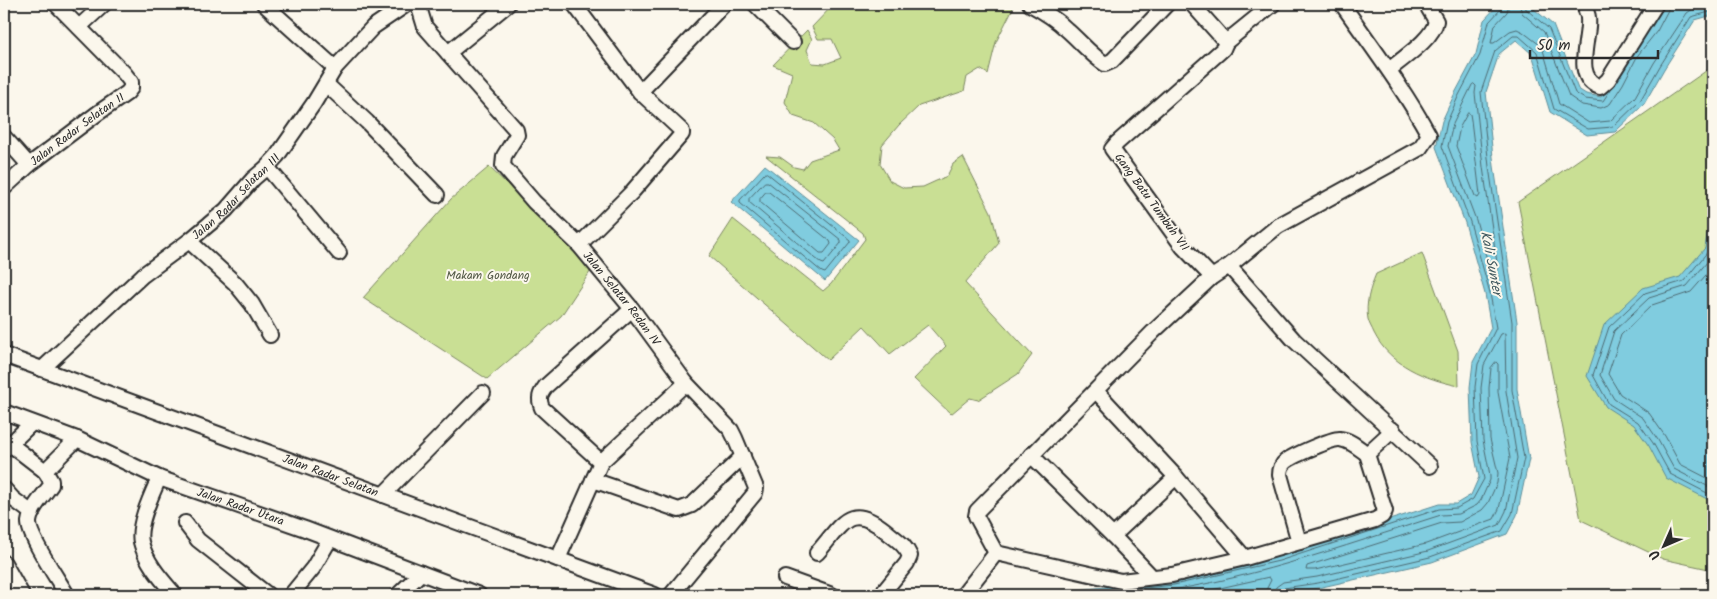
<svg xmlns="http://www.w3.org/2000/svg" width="1717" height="599" viewBox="0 0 1717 599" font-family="Kalam,sans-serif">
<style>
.green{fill:#c9df94;stroke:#7a8560}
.water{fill:#80ccdf;stroke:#5e8c97}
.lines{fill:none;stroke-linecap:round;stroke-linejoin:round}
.shore{stroke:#4d6b73;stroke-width:1}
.street-casing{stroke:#2b2b2b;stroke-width:18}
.street{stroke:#fbf7ec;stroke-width:14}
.labels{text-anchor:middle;stroke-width:4;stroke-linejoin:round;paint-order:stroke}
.street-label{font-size:12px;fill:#2b2b2b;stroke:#fbf7ec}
.park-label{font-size:12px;fill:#525845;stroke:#fbf7ec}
.water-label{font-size:14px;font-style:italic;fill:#445b61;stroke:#fbf7ec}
</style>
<rect width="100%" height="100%" fill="#fbf7ec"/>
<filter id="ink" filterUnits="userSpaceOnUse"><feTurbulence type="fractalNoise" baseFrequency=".02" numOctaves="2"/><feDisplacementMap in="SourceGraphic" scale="10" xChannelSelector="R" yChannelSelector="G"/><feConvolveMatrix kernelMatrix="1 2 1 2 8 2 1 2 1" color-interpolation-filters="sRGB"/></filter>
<g filter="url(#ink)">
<g class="green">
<polygon points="834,4 875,4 878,6 881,4 1015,4 996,42 988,74 980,69 967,77 964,91 919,106 899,125 882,145 880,164 890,181 904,188 923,187 947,176 953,164 963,157 991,212 999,243 965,283 1032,355 1018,374 978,400 970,398 951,414 914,379 946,346 928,325 890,354 864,326 828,360 709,256 733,219 823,291 831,284 865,239 863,233 766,156 780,157 794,167 803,169 810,160 839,150 833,140 814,123 793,116 785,102 792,73 773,65 807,30 812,39 807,50 812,63 825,64 841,58 832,39 818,39 812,27"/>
<polygon points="1713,66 1713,570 1663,559 1581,520 1518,202"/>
<polygon points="489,167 594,266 561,316 487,379 363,298 451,199"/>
<path d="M 1422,253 L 1458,351 L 1459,386 C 1425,379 1390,365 1374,333 C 1372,328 1369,324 1368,319 C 1365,304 1370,288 1376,274 Z"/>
</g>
<g class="water">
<polygon points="1499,4 1528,4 1553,25 1578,89 1586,94 1601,97 1659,4 1713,4 1713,15 1695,20 1664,69 1644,104 1615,132 1587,135 1550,112 1532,54 1516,40 1499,54 1486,92 1494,166 1517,322 1517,389 1529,459 1517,515 1507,534 1432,562 1318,588 1268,595 1054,595 1077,590 1173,580 1278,556 1439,504 1456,504 1471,495 1479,477 1472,442 1470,387 1473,362 1491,328 1485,294 1465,223 1436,147 1442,121 1454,95 1476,54 1484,20"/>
<polygon points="765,165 859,240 825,281 731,202"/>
<polygon points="1713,191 1713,502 1666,478 1649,446 1634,425 1606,407 1587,376 1604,325 1643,288 1680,277 1705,248 1709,222 1711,192"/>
</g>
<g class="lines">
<g class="shore">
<polyline points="1509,4 1507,12 1495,25 1491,43 1494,43 1510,31 1517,29 1523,32 1540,45 1543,50 1559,104 1589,123 1610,121 1635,97 1654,63 1687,13 1693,9 1713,4"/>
<polyline points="1519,4 1522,13 1544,32 1569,96 1582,105 1601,108 1610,104 1623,84 1638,55 1657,31 1668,10 1669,4"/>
<polyline points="1525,4 1526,9 1549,29 1575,93 1585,99 1603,101 1621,74"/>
<polygon points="1474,84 1476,86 1475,93 1483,167 1501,290 1499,293 1496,292 1476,220 1448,146 1453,124 1472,85"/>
<polygon points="1468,113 1470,114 1471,120 1480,195 1478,198 1475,196 1456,146 1460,127"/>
<polygon points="767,173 850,240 850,242 825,273 822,272 740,203 740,200 764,174"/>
<polygon points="765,182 768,182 841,240 841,243 824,264 821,263 749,202 749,199"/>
<polygon points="766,192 769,192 830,241 831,244 824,253 820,253 760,202 760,199"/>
<polyline points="1713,227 1709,250 1684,281 1645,293 1609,327 1593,375 1609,404 1638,422 1653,443 1670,474 1713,496"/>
<polyline points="1713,255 1687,286 1649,298 1614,331 1600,375 1614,399 1643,418 1658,440 1674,469 1713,489"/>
<polyline points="1713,267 1691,292 1652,305 1621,335 1608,374 1620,394 1649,413 1665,436 1680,464 1713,481"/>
<polygon points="1496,362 1498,364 1498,392 1510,458 1499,509 1494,519 1426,544 1315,570 1306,570 1307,566 1442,523 1460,522 1482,510 1488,503 1497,483 1498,473 1490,439 1489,388 1491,368"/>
<polyline points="1077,595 1174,585 1279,561 1439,509 1457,508 1473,499 1484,479 1477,441 1475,387 1478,364 1496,328 1490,293 1470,222 1442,146 1447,122 1458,97 1480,55 1489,22 1501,9 1502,4"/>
<path d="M 1135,595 C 1240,584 1340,547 1441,515 L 1459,514 L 1477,505 L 1481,500 L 1490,480 L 1490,475 L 1483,440 L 1481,388 L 1484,365 L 1501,334 L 1505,333 L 1506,391 L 1517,458 L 1506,511 L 1499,525 L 1428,551 L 1317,577 L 1283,582 L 1276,587 L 1274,595"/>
<polyline points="1189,595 1269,577 1271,580 1267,588 1266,595"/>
<polyline points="1280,595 1281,591 1284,588 1318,583 1430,557 1502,531 1512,514 1524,458 1512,390 1512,322 1489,167 1481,92 1495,51 1513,36 1519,36 1537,52 1554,109 1588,129 1613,127 1640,101 1660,66 1691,17 1713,11"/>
</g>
<defs>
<g id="street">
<polyline points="264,4 335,68"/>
<polyline points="418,4 425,27 516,130 517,135 504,156 503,166 534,202 579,245"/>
<path id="s1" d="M 574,4 L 640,92 L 682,131 L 682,134 L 632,192 L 579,245 L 632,309 L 686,383 L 731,430 L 735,438 L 756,488 L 755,493 L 671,595"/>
<polyline points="755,4 793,42"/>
<path d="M 1030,4 C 1043,11 1056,19 1066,29 C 1079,40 1090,54 1105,64 L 1112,61 L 1167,4"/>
<polyline points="1192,4 1226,42"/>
<path d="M 1342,4 C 1372,47 1404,89 1429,135 L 1420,148 L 1278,226 L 1229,266 L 1212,277 L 1153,332 L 977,511 L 976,516 L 996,553 L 1121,581 L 1172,575 L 1245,558 L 1375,520 L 1382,516 L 1385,511 L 1367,454"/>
<path d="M 1586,11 C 1596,27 1568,77 1600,87 L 1608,80 L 1656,4"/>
<polyline points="79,27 104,4"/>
<polyline points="448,53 508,4"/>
<path d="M 1389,70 C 1403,58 1433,39 1436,21 L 1426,4"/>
<polyline points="326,84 367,122 437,195"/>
<polyline points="640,92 724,4"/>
<polyline points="4,137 29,165"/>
<polyline points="267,167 339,253"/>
<path id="s2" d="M 4,188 L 29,165 L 98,113 L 127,93 L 131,88 L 131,82 L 124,73 L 56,4"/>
<polyline points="189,241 235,283 252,304 270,335"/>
<polyline points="1229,266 1294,340 1430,466"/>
<polyline points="1212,277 1183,247 1112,149 1117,143 1223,49 1226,42 1273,4"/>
<path id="s3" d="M 4,355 L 655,595"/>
<path id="s4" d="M 42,369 L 143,275 L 189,241 L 226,210 L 253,179 L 267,167 L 277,156 L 314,103 L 335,68 L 373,27 L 407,4"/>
<polyline points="1096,391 1176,477 1245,558"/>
<path id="s5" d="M 4,412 L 77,439 L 159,478 L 305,529 L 479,595"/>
<polyline points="10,444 45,471"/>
<polyline points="4,450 32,423"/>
<polyline points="1031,455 1113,536 1176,477"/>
<path d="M 601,462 L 542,408 C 538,398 540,394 546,386 L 632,309"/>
<path d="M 159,478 C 152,494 137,525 141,542 C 146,563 162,580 175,595"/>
<polyline points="593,480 679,510 692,505 743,456"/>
<polyline points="4,489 13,499 32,513"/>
<polyline points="383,495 483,393"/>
<polyline points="185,523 198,540 268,595"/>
<polyline points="1113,536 1152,577"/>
<path d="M 1299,542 L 1280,475 C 1280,469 1281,465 1286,461 C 1293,456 1332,438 1340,439 C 1350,440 1359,448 1367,454 L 1393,430"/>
<path d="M 817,553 C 842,525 849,501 886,531 C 895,539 905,544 910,556 L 907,563 L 881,595"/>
<polyline points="558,559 601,462 686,383"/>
<polyline points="4,563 22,595"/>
<polyline points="785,578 832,595"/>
<path d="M 67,595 C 59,581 28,536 29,522 C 31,508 43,496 51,485 L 51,481 L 45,471 L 77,439"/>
<polyline points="291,595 313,568 330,539"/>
<polyline points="398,595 421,573"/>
<polyline points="963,595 996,553"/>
</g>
</defs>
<use href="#street" class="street-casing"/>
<use href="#street" class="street"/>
</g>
</g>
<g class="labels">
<g class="street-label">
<text dy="4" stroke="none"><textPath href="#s2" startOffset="94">Jalan Radar Selatan II</textPath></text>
<text dy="4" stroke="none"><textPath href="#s4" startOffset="260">Jalan Radar Selatan III</textPath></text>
<text transform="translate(1152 202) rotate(54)" y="4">Gang Batu Tumbuh VII</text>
<text dy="4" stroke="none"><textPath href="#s1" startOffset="390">Jalan Selatar Redan IV</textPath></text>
<text dy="4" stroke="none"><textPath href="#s3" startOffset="348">Jalan Radar Selatan</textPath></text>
<text dy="4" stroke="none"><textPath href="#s5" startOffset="255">Jalan Radar Utara</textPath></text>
</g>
<g class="park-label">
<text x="488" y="279">Makam Gondang</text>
</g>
<g class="water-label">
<text transform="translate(1492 263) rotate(79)" y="5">Kali Sunter</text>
</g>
</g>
<rect width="1717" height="599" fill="none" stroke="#fbf7ec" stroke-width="20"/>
<rect x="10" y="10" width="1697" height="579" fill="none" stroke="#2b2b2b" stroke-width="2" filter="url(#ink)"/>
<g transform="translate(1664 546) rotate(225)" stroke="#fbf7ec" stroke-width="4" paint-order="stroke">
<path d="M0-4L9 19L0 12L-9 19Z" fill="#2b2b2b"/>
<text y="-8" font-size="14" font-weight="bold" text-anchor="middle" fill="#2b2b2b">U</text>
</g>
<path d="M1530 50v8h128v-8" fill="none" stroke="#2b2b2b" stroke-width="2.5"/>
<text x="1537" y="50" font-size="15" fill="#2b2b2b" stroke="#fbf7ec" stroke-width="4" paint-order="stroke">50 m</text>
</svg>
